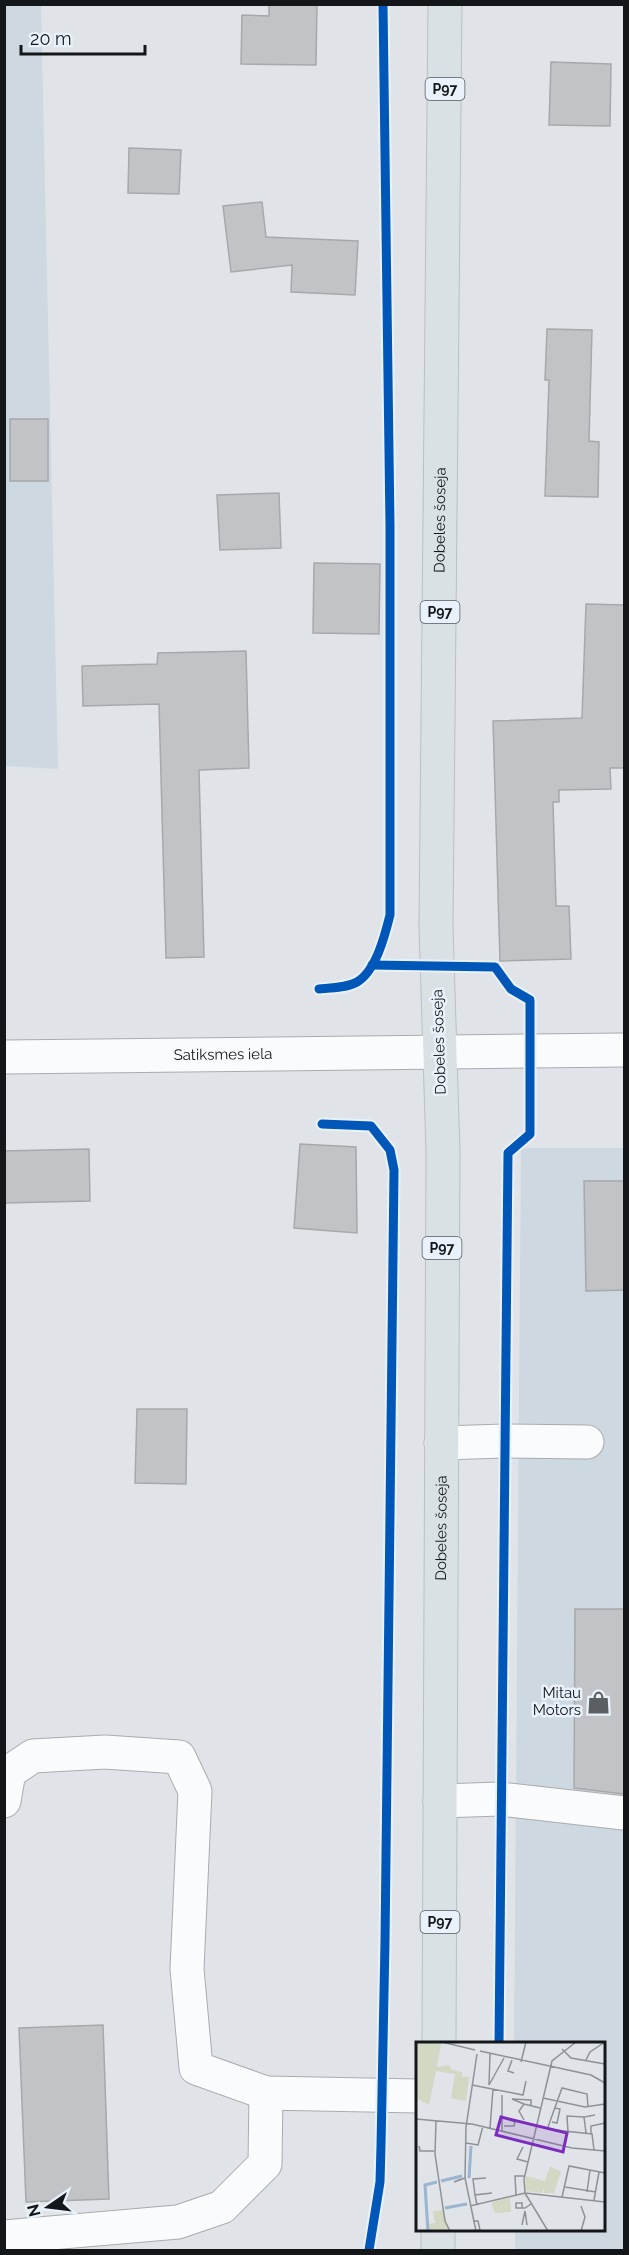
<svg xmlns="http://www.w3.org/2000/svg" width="629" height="2255" viewBox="0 0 629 2255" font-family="Raleway,sans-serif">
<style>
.built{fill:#ced8e1}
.building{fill:#c2c3c6;stroke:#a7a8ab;stroke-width:1.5}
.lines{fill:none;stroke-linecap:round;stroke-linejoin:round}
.minor-casing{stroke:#a8acaf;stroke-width:35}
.major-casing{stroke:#bcbec0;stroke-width:35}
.minor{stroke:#fafbfc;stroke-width:33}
.major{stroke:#dae1e4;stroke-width:33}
.cycleway-casing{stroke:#e9f2fa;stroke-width:13}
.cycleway{stroke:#0057b8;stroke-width:9}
.labels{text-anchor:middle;stroke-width:5;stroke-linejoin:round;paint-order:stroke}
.shield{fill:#e9f2fa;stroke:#54595d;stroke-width:1.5}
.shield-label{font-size:14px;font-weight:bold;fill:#14171a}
.street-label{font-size:15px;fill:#14171a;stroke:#e9f2fa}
.poi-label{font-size:15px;fill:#14171a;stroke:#e9f2fa;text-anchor:end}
.inset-river{fill:none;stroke:#99b5d2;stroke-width:3}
.inset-road{fill:none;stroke:#8e9296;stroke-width:1.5}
.view{fill:#7b2cbf;fill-opacity:0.15;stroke:#7b2cbf;stroke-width:3}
.inset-edge{fill:none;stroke:#14171a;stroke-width:3}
</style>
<rect width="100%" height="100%" fill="#e0e4e8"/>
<g class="built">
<polygon points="4,5 41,5 58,769 5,766"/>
<polygon points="521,1148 624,1148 624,2250 515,2250 515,2230 604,2230 604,2044 514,2044"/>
</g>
<g class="building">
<polygon points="269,4 317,4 316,65 241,64 242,15 269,16"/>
<polygon points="551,62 611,64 610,126 549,125"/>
<polygon points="129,148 181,150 179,194 128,193"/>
<polygon points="262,202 266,237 358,241 355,295 291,292 292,265 231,272 223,206"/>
<polygon points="547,329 592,330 589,441 599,442 598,497 545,496 549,380 545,380"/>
<rect x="10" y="419" width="38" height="62"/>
<polygon points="279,493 281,548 220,550 217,495"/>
<polygon points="314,563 380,564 379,634 313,633"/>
<polygon points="586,604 624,605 624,768 610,768 611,789 559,790 559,802 553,802 556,906 569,906 571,959 500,961 493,721 582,718"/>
<polygon points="246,651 249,768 199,770 204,957 166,958 159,704 83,706 82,666 157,664 158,653"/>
<polygon points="300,1144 356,1147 357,1233 294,1228"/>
<polygon points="89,1149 90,1201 4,1203 4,1151"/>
<polygon points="584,1181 624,1181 624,1290 586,1291"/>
<polygon points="137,1409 187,1409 186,1484 135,1483"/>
<polygon points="575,1609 624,1609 624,1794 574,1788"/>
<polygon points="103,2025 109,2199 26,2202 19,2028"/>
</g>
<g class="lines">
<defs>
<g id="minor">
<path id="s1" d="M 4,1057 L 624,1050"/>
<polyline points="441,1443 505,1441 587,1442"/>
<polyline points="4,1801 9,1772 33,1756 105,1752 179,1757 195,1791 187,1969 196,2068 266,2093"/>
<polyline points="440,1801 500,1799 624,1813"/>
<polyline points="4,2237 178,2222 222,2207 265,2164 266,2093 418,2096"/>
</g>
<g id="major">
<path id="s2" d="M 439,2044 L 443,1152 L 436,926 L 445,4"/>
<polyline points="438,2250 438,2230"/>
</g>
</defs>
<use href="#minor" class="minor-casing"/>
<use href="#major" class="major-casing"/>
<use href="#minor" class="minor"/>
<use href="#major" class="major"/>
<defs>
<g id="cycleway">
<polyline points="372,965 495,967 511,989 530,1000 530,1134 508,1153 499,2044"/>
<path d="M 319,989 C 331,988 346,988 357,982 C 376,971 385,935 390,915 L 390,526 L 383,4"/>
<polyline points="322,1124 371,1126 390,1150 394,1170 385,1942 381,2146 380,2182 369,2250"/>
</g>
</defs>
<use href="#cycleway" class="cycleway-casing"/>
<use href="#cycleway" class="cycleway"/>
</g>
<defs>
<symbol id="shop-bare" viewBox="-9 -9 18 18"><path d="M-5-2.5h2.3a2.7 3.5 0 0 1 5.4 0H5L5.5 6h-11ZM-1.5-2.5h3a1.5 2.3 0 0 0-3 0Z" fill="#5b5f62" stroke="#e9f2fa" stroke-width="2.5" paint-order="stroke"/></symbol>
</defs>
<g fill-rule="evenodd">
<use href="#shop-bare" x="582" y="1686" width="33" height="33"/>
</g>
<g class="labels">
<g class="shield">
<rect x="425.5" y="78" width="39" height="22" rx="4.5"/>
<rect x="420.5" y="601" width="39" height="22" rx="4.5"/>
<rect x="422.5" y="1237" width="39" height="22" rx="4.5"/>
<rect x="420.5" y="1911" width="39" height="22" rx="4.5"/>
</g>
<g class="shield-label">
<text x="445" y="94">P97</text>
<text x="440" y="617">P97</text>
<text x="442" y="1253">P97</text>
<text x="440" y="1927">P97</text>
</g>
<g class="street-label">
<text dy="5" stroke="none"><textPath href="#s2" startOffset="1524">Dobeles šoseja</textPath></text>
<text transform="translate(439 1042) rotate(-92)" y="5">Dobeles šoseja</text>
<text dy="5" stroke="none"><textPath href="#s1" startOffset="219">Satiksmes iela</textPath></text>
<text dy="5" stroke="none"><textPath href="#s2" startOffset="516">Dobeles šoseja</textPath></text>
</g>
<g class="poi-label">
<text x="581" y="1698">Mitau<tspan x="581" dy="17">Motors</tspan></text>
</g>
</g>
<g transform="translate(416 2042)">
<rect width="189" height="189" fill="#e0e4e8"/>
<path d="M 0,0 L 25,2 L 21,25 L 33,23 L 36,28 L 46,30 L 46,35 L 53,35 L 50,59 L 35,56 L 39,32 L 20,29 L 13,63 L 2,57 L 0,63 ZM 134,124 L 145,130 L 138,151 L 128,151 L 128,146 L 126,151 L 109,149 L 110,134 L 129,139 ZM 108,152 L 113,160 L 107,153 L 94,156 L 95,170 L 79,171 L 76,164 L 76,160 ZM 27,168 L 33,189 L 11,189 L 10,182 L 19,181 L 17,169 Z" fill="#d1d8c4"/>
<path class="inset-river" d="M 53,136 L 55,104M 25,139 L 46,134M 29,166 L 51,162M 12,189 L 9,143 L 21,140"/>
<path class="inset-road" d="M 26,0 L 59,8M 146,7 L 155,16 L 189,22M 64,9 L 175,33 L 189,41M 74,12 L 73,43 L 88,16M 96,18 L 92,29 L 98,31M 170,18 L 174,10 L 189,0M 105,20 L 110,0M 56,43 L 107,53 L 110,39M 86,53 L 86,89M 127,56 L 169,65 L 189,62M 115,63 L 115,58 L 96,57 L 108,62 L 124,66M 86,75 L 99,80 L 98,84 L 88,84M 0,77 L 56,82 L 156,106 L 189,109M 108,78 L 103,69 L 108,62M 20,79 L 19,112 L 29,179 L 34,189M 136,80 L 141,81 L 144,67 L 139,66M 132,85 L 146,46 L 171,52 L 172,65M 74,86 L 77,47M 139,88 L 176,92 L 178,108M 152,90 L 151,74 L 168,75M 170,91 L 168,75 L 179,73M 175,92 L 175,84 L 189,81M 50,101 L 62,103 L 67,84M 3,104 L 4,109 L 18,109M 107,105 L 101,117 L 112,120M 45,137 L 38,140 L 49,136M 149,145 L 180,150M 171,150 L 174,128M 59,153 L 57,137 L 70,136M 100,153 L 99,134 L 108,134M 146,155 L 153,124 L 189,131M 178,158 L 183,130M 61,163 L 59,153 L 76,151M 54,164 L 109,151 L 189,160M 106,166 L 106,161 L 100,161 L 100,166 L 109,166 L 115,162M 57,179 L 62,179 L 64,188 L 60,189M 106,183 L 109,169 L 111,183M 60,189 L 49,136 L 50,85 L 61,12M 132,189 L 109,151 L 108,137 L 136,19 L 160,0M 165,189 L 169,175 L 165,164"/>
<path class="view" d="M 85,75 L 151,91 L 147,110 L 80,93 Z"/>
<rect width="189" height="189" class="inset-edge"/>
</g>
<rect width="629" height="2255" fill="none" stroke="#14171a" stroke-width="12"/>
<g transform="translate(48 2207) rotate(256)" stroke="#e9f2fa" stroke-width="4.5" paint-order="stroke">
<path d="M0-4.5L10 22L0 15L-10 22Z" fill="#14171a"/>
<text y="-9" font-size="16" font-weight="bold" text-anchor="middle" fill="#14171a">N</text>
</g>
<path d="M21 45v9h124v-9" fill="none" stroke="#14171a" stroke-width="3"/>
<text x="30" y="45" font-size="18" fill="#14171a" stroke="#e9f2fa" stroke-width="4.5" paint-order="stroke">20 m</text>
</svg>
